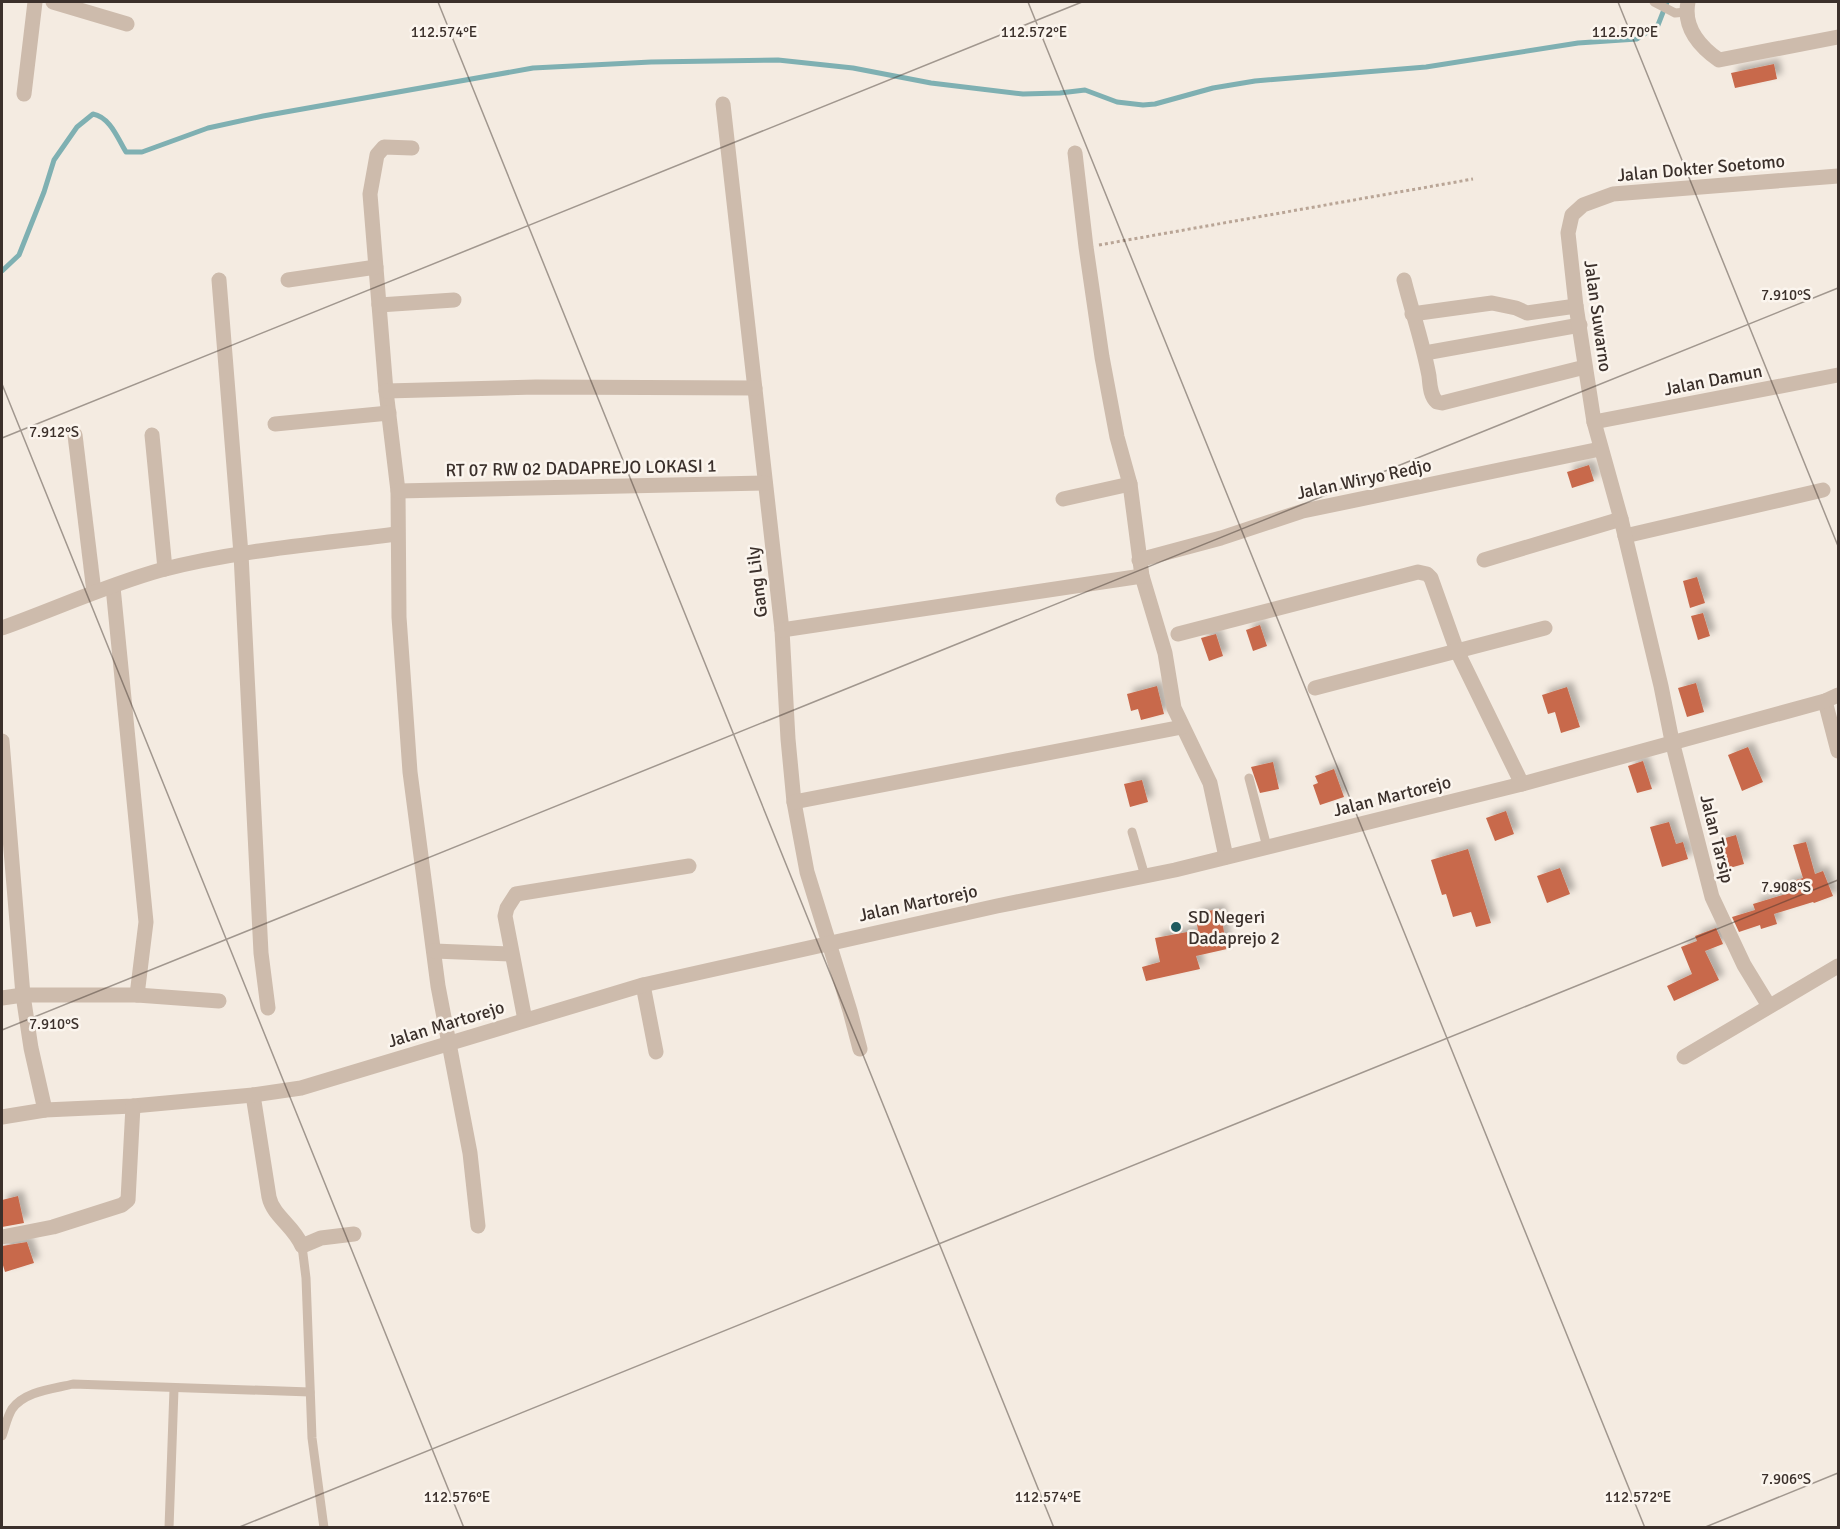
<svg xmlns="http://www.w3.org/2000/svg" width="1840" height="1529" viewBox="0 0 1840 1529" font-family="Signika,sans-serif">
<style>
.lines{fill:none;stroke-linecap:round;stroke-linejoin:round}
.stream{stroke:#7fb0b2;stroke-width:5}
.building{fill:#c8694b;filter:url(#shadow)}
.path{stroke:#b9a596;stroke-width:3;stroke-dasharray:3 3;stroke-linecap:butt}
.lane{stroke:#cdbbac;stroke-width:9}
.street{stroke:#cdbbac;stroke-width:15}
.ticks{fill:none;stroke:#3b302b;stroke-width:1.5;stroke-opacity:0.45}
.poi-dot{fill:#1f5a5e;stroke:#fbf5ee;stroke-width:2}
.labels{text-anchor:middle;stroke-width:5;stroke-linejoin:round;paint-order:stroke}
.street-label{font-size:18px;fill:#3b302b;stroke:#fbf5ee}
.poi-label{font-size:18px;fill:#3b302b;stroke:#fbf5ee;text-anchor:start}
.ticks-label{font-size:15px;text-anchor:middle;fill:#3b302b;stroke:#fbf5ee;stroke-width:5;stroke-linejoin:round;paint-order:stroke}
</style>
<defs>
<filter id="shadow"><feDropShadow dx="5.5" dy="-5.5" stdDeviation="3" flood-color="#0004"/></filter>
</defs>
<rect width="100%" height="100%" fill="#f4ebe1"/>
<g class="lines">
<path class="stream" d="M 2,271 L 19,255 L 44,192 L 54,160 L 77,127 L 93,114 C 110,117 118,139 126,152 L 142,152 L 208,128 L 263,116 L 533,68 L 651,62 L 778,60 L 853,68 L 931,83 L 1023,94 L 1060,93 L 1085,90 L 1117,102 L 1143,105 L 1155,104 L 1213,88 L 1255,81 L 1426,67 L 1578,43 L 1637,39 L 1658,25 L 1667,2"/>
</g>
<g class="building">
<polygon points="1774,64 1777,79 1735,88 1731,73"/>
<polygon points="1589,465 1594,481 1572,488 1567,472"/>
<polygon points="1697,577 1705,603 1690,608 1683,581"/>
<polygon points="1703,613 1710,636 1698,640 1691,616"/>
<polygon points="1260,625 1267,646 1253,651 1246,630"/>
<polygon points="1216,634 1223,656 1209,661 1201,638"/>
<polygon points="1696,683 1704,712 1687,717 1678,688"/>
<polygon points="1157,686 1164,714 1141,720 1138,709 1131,711 1127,694"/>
<polygon points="1567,687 1580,727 1561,733 1555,712 1548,714 1542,695"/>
<polygon points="1748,747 1763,782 1742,791 1728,755"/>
<polygon points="1643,761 1652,789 1637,793 1628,766"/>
<polygon points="1273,762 1279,789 1260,793 1251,767"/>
<polygon points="1334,769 1344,797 1320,805 1313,785 1318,783 1315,776"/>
<polygon points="1142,780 1148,802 1130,807 1124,784"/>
<polygon points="1506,811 1514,834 1495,841 1486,818"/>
<polygon points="1669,822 1676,844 1683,842 1688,859 1662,867 1650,827"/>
<polygon points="1736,835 1744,864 1726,869 1718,840"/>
<polygon points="1806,842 1815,874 1823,871 1833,896 1814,903 1813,902 1774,914 1777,924 1761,929 1760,925 1739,932 1732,917 1755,910 1753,904 1786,894 1783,884 1803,878 1793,845"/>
<polygon points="1468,849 1491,923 1476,927 1471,912 1453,917 1446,894 1442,895 1431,860"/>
<polygon points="1560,868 1570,894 1547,903 1537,876"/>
<polygon points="1220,909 1227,949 1196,956 1200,969 1146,981 1142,967 1160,962 1155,938 1198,930 1195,913"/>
<polygon points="1716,928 1723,944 1705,951 1719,980 1674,1001 1667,986 1692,974 1681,947 1697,941 1695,936"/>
<polygon points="18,1196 24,1223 2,1227 2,1200"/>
<polygon points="27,1242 34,1263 5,1272 2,1262 2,1246"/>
</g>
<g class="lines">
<polyline class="path" points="1099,245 1473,179"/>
<g class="lane">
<polyline points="1654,2 1675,13 1686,12"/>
<polyline points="1249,778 1267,847"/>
<polyline points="1132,832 1145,876"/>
<polyline points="302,1246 306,1278 312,1438 324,1528"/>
<path d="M 2,1436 C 5,1428 7,1417 12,1409 C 25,1391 53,1389 73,1384 L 310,1392"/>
<polyline points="169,1528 174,1389"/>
</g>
<g class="street">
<polyline points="53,2 127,24"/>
<path d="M 1688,2 C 1683,27 1699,46 1719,60 L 1838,37"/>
<polyline points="24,94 35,2"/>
<polyline points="723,104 782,630 788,739 794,802 807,872 850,1011 860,1049"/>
<polyline points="412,148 384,147 377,155 370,194 386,391 398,491 399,617 410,772 438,986 470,1153 478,1226"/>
<polyline points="1075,153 1086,247 1102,357 1117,437 1130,484 1142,576 1165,653 1174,708 1210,783 1226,857"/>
<polyline points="219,280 241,554 261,953 268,1008"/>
<polyline points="288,280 376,267"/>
<path d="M 1404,280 C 1412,312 1423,343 1429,376 C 1430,385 1430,396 1437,402 L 1442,403 L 1585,367"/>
<polyline points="379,305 454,300"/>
<polyline points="1412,314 1492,303 1516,308 1527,313 1576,306"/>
<polyline points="1425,353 1580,325"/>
<polyline points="386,391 536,387 755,388"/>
<polyline points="1594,422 1838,375"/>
<polyline points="275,424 389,413"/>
<polyline points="75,435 94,592"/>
<polyline points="152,435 165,569"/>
<polyline points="398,491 765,483"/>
<polyline points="1063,499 1130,484"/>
<polyline points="1625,536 1823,490"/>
<polyline points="1139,560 1221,538 1303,511 1600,449"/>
<polyline points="1484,560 1621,519"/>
<polyline points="113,587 146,922 137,995"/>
<path d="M 2,628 C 55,609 107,585 161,570 C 238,550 319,544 397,534"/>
<polyline points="782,630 1142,576"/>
<polyline points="1178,634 1418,572 1427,574 1431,578 1457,651 1522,784"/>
<polyline points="1315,688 1545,628"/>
<polyline points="1825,701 1838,751"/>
<polyline points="2,741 23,995 31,1048 45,1110"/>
<polyline points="794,802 1182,727"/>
<polyline points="434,951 511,954"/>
<polyline points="643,985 656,1052"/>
<polyline points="2,998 23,995 137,995 219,1001"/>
<polyline points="1769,1006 1744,965 1712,897 1672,741 1661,686 1621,519 1594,422 1576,306 1568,233 1572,215 1583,205 1613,194 1838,176"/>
<polyline points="525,1020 505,916 507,908 516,894 689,866"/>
<polyline points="1684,1057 1838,966"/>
<path d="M 253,1095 L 269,1197 C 273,1216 294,1226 302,1246 L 321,1238 L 354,1234"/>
<polyline points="2,1117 45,1110 133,1106 253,1095 301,1088 643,985 997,906 1175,870 1522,784 1825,701 1838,695"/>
<polyline points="2,1237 53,1227 122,1205 128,1200 133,1106"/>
</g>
</g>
<path class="ticks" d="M 438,2 L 1054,1528M 1028,2 L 1645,1528M 1618,2 L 1838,546M 2,384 L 464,1528M 2,438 L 1082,2M 2,1030 L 1838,288M 237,1528 L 1838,880M 1703,1528 L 1838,1473"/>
<circle class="poi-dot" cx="1176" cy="927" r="6"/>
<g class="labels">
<g class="street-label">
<text transform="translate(1701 168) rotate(-5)" y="6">Jalan Dokter Soetomo</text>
<text transform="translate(1598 316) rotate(82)" y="6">Jalan Suwarno</text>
<text transform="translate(1713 380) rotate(-11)" y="6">Jalan Damun</text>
<text transform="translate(581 468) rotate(-1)" y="6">RT 07 RW 02 DADAPREJO LOKASI 1</text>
<text transform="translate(1364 479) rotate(-12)" y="6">Jalan Wiryo Redjo</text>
<text transform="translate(757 582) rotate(-97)" y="6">Gang Lily</text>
<text transform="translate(1392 796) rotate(-14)" y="6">Jalan Martorejo</text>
<text transform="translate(1717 839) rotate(76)" y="6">Jalan Tarsip</text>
<text transform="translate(918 903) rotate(-12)" y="6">Jalan Martorejo</text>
<text transform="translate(446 1024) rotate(-17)" y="6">Jalan Martorejo</text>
</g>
<g class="poi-label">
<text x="1188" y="923">SD Negeri<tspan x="1188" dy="21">Dadaprejo 2</tspan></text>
</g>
</g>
<g class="ticks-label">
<text x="1625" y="37">112.570°E</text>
<text x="444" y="37">112.574°E</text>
<text x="1034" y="37">112.572°E</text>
<text x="1786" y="300">7.910°S</text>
<text x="54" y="437">7.912°S</text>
<text x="1786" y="892">7.908°S</text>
<text x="54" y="1029">7.910°S</text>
<text x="1786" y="1484">7.906°S</text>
<text x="457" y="1502">112.576°E</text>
<text x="1048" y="1502">112.574°E</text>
<text x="1638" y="1502">112.572°E</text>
</g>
<rect width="1840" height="1529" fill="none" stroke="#3b302b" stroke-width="6"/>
</svg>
